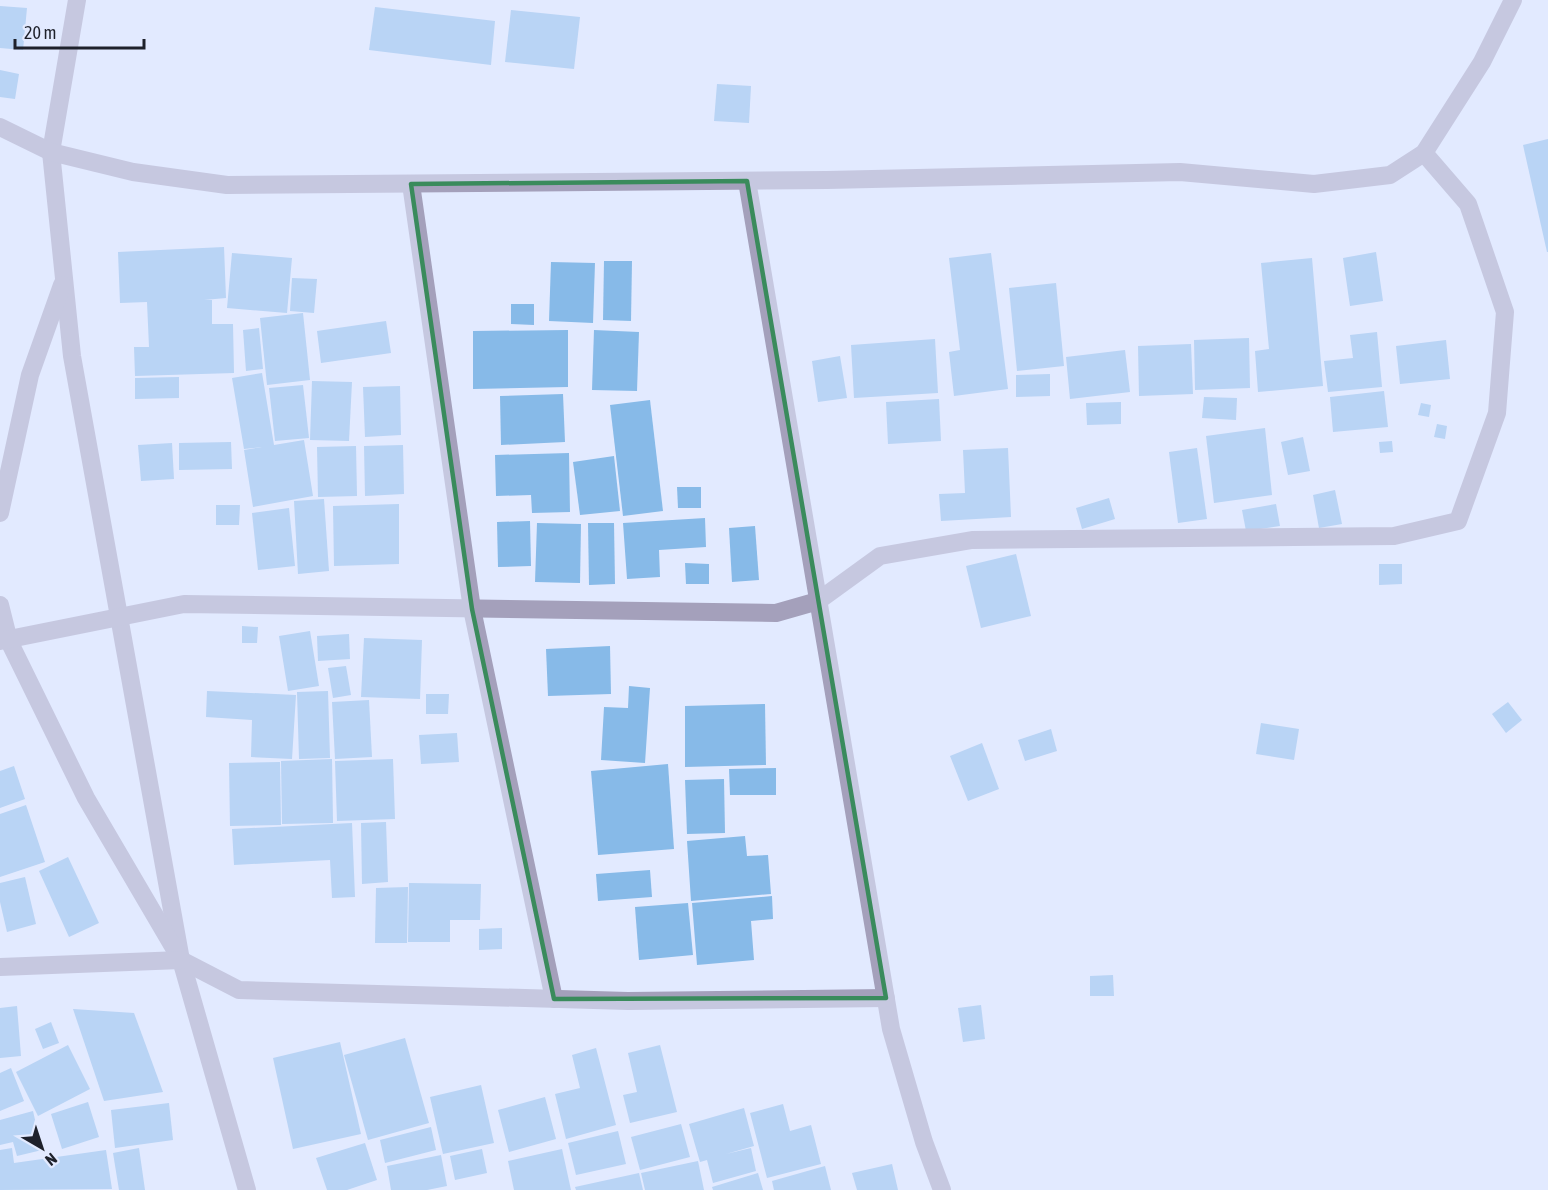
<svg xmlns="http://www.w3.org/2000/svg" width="1548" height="1190" viewBox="0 0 1548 1190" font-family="'Asap Condensed',sans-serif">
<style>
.building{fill:#87bae8}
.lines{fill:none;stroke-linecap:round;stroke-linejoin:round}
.street{stroke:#a4a0bb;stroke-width:18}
.marked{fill:none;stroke:#3a8b5c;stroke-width:4.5;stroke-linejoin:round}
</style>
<rect width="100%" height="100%" fill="#e2eaff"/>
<g class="building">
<polygon points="0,6 27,8 23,50 0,48"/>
<polygon points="375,7 495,21 491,65 369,50"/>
<polygon points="511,10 580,17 574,69 505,62"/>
<polygon points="0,70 19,74 15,99 0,97"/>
<polygon points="717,84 751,86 749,123 714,121"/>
<polygon points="1548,139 1548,252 1547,252 1523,145"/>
<polygon points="224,247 226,298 204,300 212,300 212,324 233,324 234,373 135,376 134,347 149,347 147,302 120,303 118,252"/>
<polygon points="1376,252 1383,301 1350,306 1343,258"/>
<polygon points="232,253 292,258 287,313 227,308"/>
<polygon points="991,253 1008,389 954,396 949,352 960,350 949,258"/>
<polygon points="1312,258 1323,386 1258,392 1255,351 1269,349 1261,263"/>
<polygon points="604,261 632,261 631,321 603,320"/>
<polygon points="551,262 595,263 593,323 549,321"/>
<polygon points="292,278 317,279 314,313 290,311"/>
<polygon points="1056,283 1064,366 1017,371 1009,288"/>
<polygon points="511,304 534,304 534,325 511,324"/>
<polygon points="303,313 310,380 267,385 260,318"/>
<polygon points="386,321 391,353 321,363 317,331"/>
<polygon points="259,328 263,369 246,371 243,330"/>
<polygon points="568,330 568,387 473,389 473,331"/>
<polygon points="594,330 639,332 637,391 592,390"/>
<polygon points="1377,332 1382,387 1328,392 1324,361 1353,358 1350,335"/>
<polygon points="1249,338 1250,388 1195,390 1194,340"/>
<polygon points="935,339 938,393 854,398 851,345"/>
<polygon points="1446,340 1450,379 1400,384 1396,346"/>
<polygon points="1191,344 1193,394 1139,396 1138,346"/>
<polygon points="1125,350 1130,392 1070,399 1066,357"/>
<polygon points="840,356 847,398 818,402 812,361"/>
<polygon points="262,373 274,445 304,440 313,496 253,507 244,450 262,447 244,449 232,378"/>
<polygon points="1050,374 1050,396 1016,397 1016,375"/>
<polygon points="179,377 179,398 135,399 135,378"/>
<polygon points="312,381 352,382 349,441 310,440"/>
<polygon points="303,385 309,438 275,441 269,388"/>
<polygon points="400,386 401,435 365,437 363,387"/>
<polygon points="1384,391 1388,427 1333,432 1330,397"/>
<polygon points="563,394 565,442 501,445 500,396"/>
<polygon points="1204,397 1237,398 1236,420 1202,418"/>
<polygon points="939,399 941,441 888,444 886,402"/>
<polygon points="650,400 663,511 623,516 610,405"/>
<polygon points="1121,402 1121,424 1087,425 1086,403"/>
<polygon points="1421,403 1431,405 1429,417 1418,415"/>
<polygon points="1437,424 1447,426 1445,439 1434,437"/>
<polygon points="1265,428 1272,495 1214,503 1206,436"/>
<polygon points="1303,437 1310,471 1288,475 1281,442"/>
<polygon points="1392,441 1393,452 1380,453 1379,442"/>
<polygon points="231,442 232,469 179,470 179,443"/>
<polygon points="172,443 174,479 141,481 138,445"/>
<polygon points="403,445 404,494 365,496 364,446"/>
<polygon points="356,446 357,496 318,497 317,447"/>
<polygon points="1008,448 1011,517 941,521 939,494 965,493 963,450"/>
<polygon points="1197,448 1207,519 1178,523 1169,452"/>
<polygon points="569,453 570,512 532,513 531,495 496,496 495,455"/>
<polygon points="614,456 620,511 580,515 573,462"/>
<polygon points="677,487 701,487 701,508 678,508"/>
<polygon points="1335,490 1342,524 1319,528 1313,495"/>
<polygon points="1109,498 1115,519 1082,529 1076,508"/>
<polygon points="324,499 329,571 298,574 294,501"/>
<polygon points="399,504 399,564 334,566 333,506"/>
<polygon points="1276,504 1280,526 1246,531 1242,510"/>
<polygon points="216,505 240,505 239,525 216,525"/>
<polygon points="289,508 295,566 258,570 252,513"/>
<polygon points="705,518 706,547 659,550 660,577 627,579 623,523"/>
<polygon points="530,521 531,566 498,567 497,522"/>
<polygon points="537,523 581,524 580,583 535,582"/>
<polygon points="588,523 614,523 615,584 589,585"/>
<polygon points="755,526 759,580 732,582 729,528"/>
<polygon points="1016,554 1031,616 981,628 966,566"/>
<polygon points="685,563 709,564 709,584 686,584"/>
<polygon points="1379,564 1402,564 1402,584 1379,585"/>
<polygon points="242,626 258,627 257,643 242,643"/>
<polygon points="310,631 319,686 288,691 279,636"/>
<polygon points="349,634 350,659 318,661 317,636"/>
<polygon points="364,638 422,640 420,699 361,697"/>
<polygon points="610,646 611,694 548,696 546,649"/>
<polygon points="346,666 351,695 333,698 328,668"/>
<polygon points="629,686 650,688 645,763 601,760 604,707 628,708"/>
<polygon points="207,691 296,695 292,759 251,757 252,720 206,717"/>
<polygon points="328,691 330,758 299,759 297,692"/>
<polygon points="426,694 449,694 448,714 426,714"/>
<polygon points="369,700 372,757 335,759 332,702"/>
<polygon points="1508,702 1522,720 1506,733 1492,714"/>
<polygon points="765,704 766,765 685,767 685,706"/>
<polygon points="1261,723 1299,729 1294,760 1256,754"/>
<polygon points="1051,729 1057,751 1025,761 1018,740"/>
<polygon points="457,733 459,762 421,764 419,735"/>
<polygon points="982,743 999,789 968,801 950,756"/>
<polygon points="332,759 333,823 282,824 281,761"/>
<polygon points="393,759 395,819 337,821 335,761"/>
<polygon points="280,762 281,825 230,826 229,763"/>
<polygon points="668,764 674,849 598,855 591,771"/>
<polygon points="14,766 25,799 0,808 0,771"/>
<polygon points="776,768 776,795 730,795 729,769"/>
<polygon points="724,779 725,833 687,834 685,780"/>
<polygon points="26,805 45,862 0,877 0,814"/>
<polygon points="386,822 388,882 362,884 361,823"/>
<polygon points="352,823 355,897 332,898 330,860 234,865 232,829"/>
<polygon points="745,836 747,856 768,855 771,894 691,901 687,841"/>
<polygon points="68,857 99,923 69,937 39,871"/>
<polygon points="650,870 652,897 598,901 596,874"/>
<polygon points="25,877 36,924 7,932 0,902 0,883"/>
<polygon points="409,883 481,884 480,920 450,920 450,942 408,942"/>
<polygon points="408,887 407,943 375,943 376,888"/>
<polygon points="772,896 773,919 751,921 754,960 697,965 692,903"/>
<polygon points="688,903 693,955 639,960 635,907"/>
<polygon points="502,928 502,949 479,950 479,929"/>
<polygon points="1113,975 1114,996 1090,996 1090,976"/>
<polygon points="981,1005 985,1039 963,1042 958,1008"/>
<polygon points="17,1006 21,1056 0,1058 0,1008"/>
<polygon points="73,1009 134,1013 163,1092 104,1101"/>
<polygon points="51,1022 59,1043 43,1049 35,1029"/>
<polygon points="405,1038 429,1123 368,1140 344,1055"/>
<polygon points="340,1042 361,1134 293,1149 273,1058"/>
<polygon points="68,1045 90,1089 38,1116 16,1072"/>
<polygon points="660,1045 677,1112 630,1123 623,1095 637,1092 628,1053"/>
<polygon points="596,1048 616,1125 566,1139 555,1094 580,1088 572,1055"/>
<polygon points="11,1068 24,1101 0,1111 0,1073"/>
<polygon points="481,1085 494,1143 443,1154 430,1097"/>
<polygon points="545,1097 556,1139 509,1152 498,1110"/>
<polygon points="88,1102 99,1137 62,1149 51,1114"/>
<polygon points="169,1103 173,1140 115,1148 111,1110"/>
<polygon points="783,1104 790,1131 811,1125 821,1164 767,1178 750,1113"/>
<polygon points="744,1108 754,1146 726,1154 751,1148 756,1171 713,1183 707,1160 700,1162 689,1124"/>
<polygon points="33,1111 42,1150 17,1156 13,1142 0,1145 0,1120"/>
<polygon points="681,1124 690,1157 640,1170 631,1137"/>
<polygon points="431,1127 436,1150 385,1163 380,1140"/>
<polygon points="618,1131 626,1164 576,1175 568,1143"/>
<polygon points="365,1143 377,1180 347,1190 327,1190 316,1158"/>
<polygon points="12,1148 14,1163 106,1150 112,1189 0,1190 0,1150"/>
<polygon points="139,1148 145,1190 119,1190 113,1153"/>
<polygon points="482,1149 487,1173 455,1180 450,1156"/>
<polygon points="562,1149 571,1190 514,1190 508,1161"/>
<polygon points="441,1155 447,1186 427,1190 391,1190 387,1166"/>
<polygon points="698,1161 704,1190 645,1190 641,1173"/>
<polygon points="892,1164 898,1190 857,1190 852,1173"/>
<polygon points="825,1166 831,1190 774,1190 772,1181"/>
<polygon points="639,1173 643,1190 576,1190 575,1187"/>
<polygon points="758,1173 763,1190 713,1190 712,1187"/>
</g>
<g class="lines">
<g class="street">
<polyline points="77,0 51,152 72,356 181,960 247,1190"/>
<polyline points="0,127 51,152 133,172 227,185 827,180 1180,172 1314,184 1390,175 1424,153 1482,62 1513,0"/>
<polyline points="747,181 891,1029 924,1142 942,1190"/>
<polyline points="411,184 472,609 554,999"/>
<polyline points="0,513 30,375 62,285"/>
<polyline points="0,605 9,641 86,798 181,960 239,990 628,1001 886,998"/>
<polyline points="0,641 184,604 776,613 818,601 880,556 972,540 1394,536 1458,521 1497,413 1505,312 1468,204 1424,153"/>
<polyline points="0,967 181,960"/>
</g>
</g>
<path d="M0 0H1548V1190H0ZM 747,181 L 886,998 L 554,999 L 472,609 L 411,184 Z" fill="#e2eaff" fill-opacity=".55" fill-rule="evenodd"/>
<path class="marked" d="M 747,181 L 886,998 L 554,999 L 472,609 L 411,184 Z"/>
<g transform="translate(42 1148) rotate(141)" stroke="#e2eaff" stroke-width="4.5" paint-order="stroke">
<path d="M0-4.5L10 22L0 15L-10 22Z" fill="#1e212b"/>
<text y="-9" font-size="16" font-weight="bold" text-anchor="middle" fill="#1e212b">N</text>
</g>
<path d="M15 39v9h129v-9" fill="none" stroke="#1e212b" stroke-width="3"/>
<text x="24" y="39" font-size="18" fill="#1e212b" stroke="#e2eaff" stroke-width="4.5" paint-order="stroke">20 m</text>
</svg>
